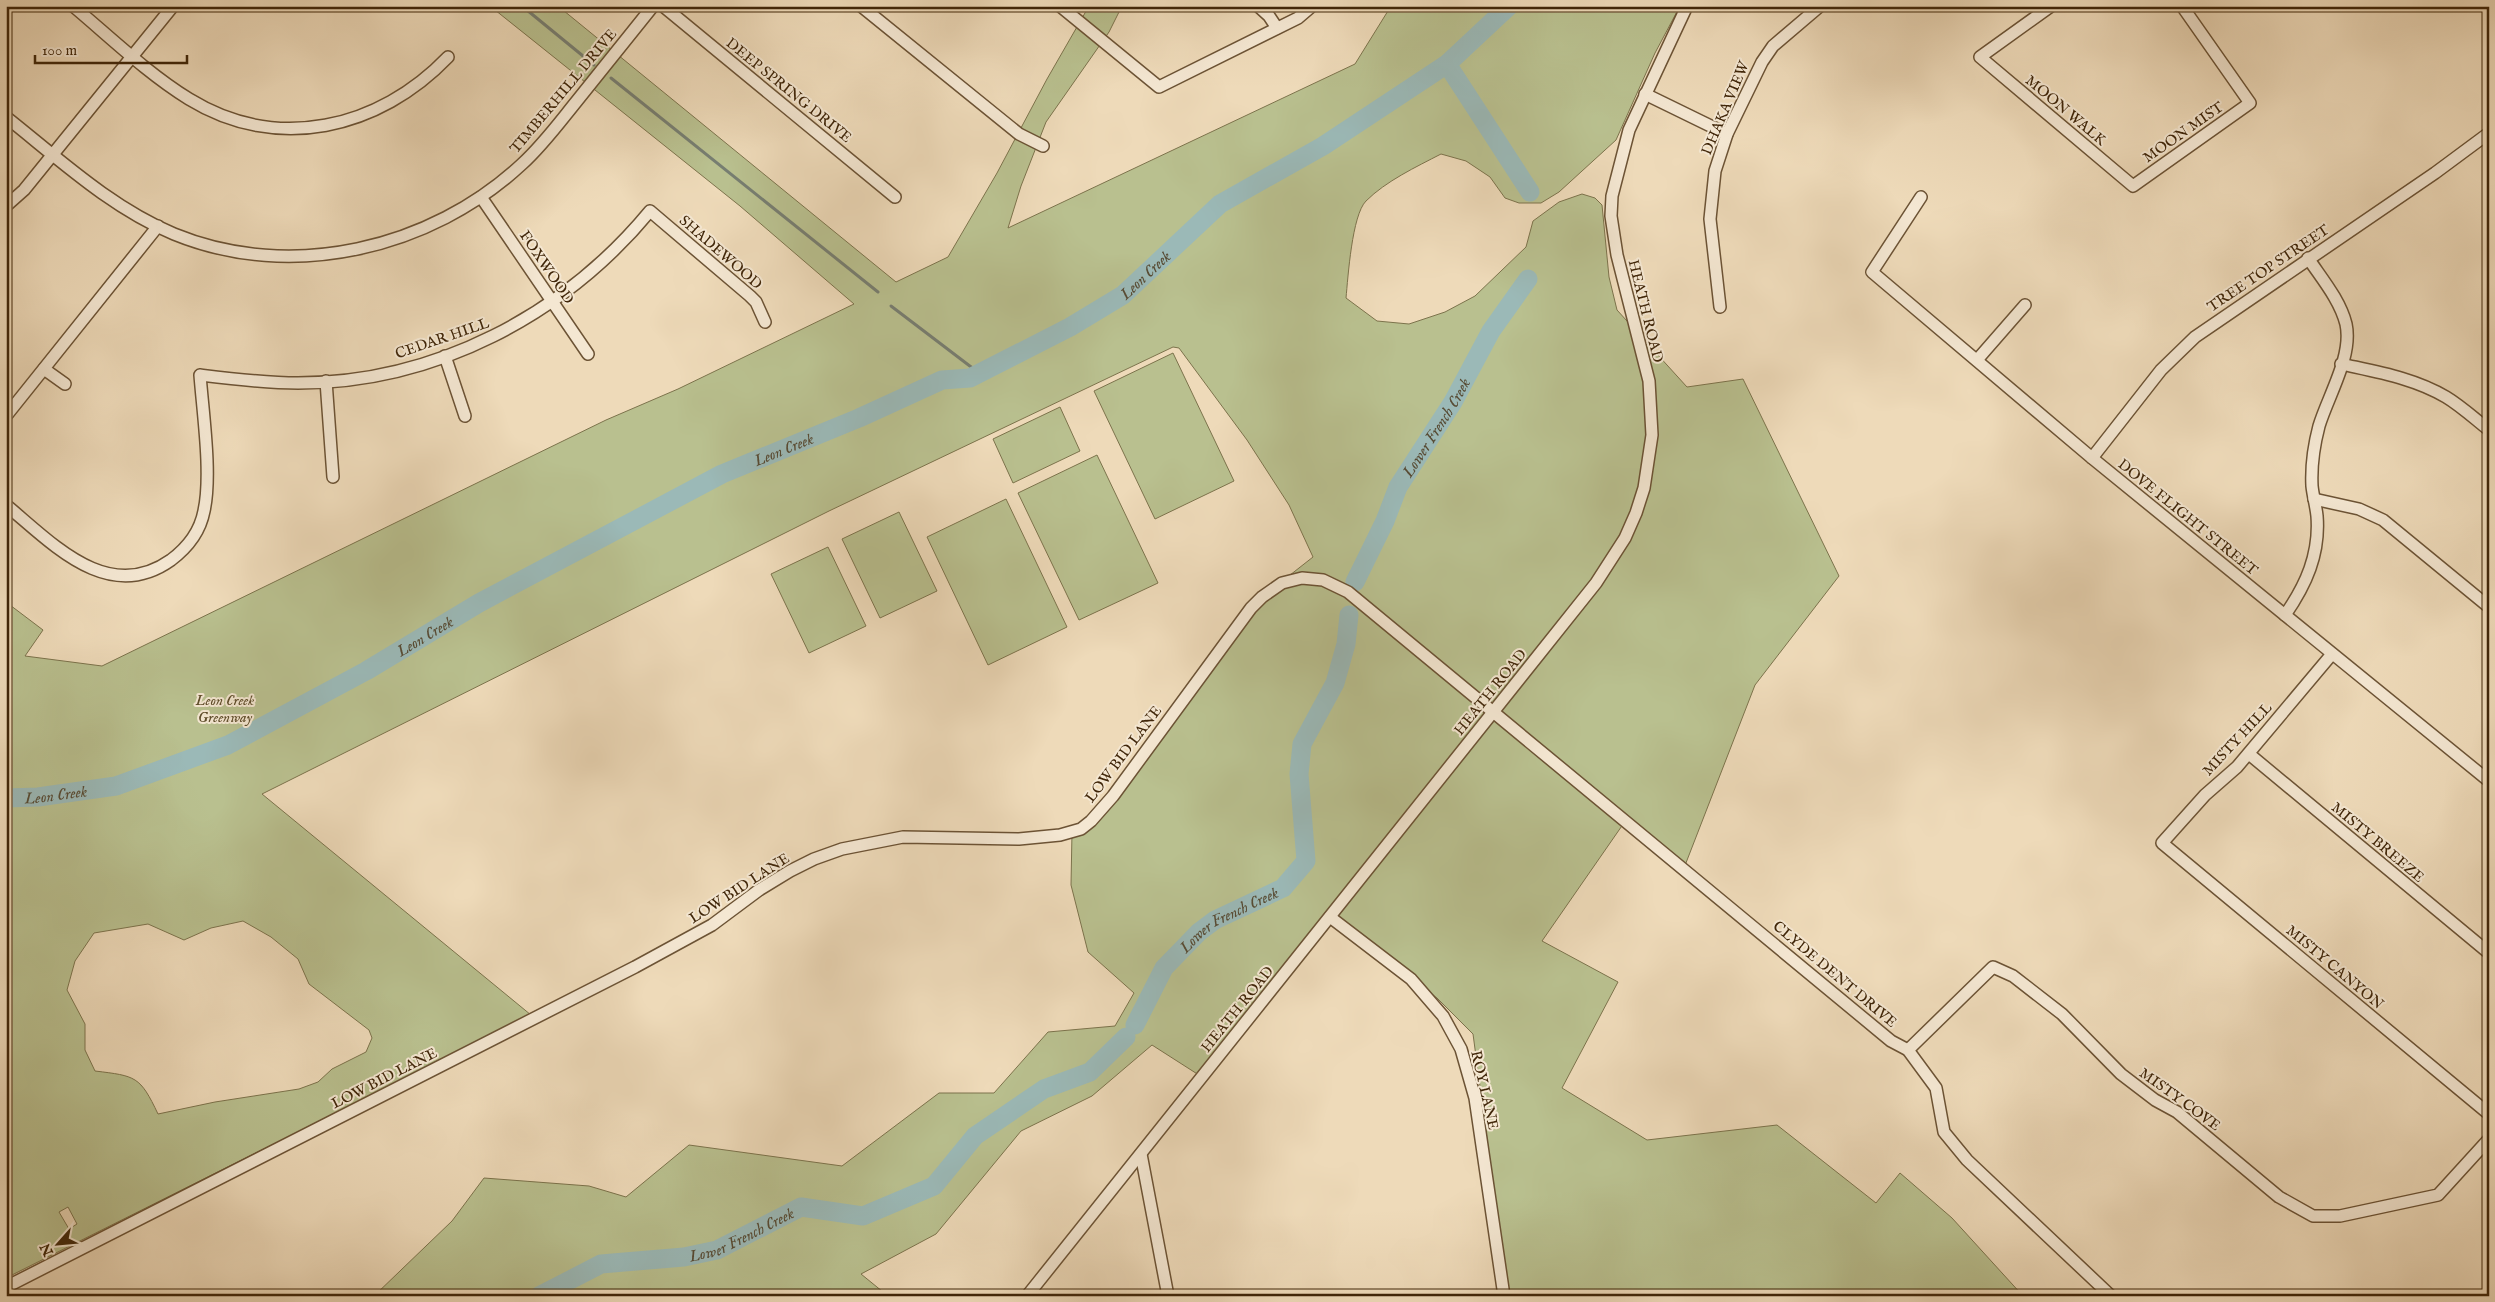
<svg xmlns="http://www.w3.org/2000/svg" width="2495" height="1302" viewBox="0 0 2495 1302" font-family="'IM FELL English',serif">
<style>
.green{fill:#b9c08f;stroke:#7c734c;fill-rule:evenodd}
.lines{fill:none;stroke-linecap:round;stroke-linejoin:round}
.stream{stroke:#777e71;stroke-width:3}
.river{stroke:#9bb9b7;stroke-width:19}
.minor-casing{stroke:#6c5335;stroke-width:14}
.minor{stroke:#f4e7d2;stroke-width:11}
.labels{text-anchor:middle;stroke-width:4;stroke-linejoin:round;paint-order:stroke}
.street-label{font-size:15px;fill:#402609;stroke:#f4e7d2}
.park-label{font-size:15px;font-style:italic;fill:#5e4c2a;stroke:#f4e7d2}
.water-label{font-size:16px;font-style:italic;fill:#574b34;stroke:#f4e7d2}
</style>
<rect width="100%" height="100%" fill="#eedab9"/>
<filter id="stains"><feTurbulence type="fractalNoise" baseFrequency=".004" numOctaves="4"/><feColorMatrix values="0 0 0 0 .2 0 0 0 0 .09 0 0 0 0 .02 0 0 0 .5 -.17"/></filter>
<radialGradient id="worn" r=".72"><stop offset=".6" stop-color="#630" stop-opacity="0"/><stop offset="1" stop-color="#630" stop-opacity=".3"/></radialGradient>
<g class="green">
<path d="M 490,6 L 558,6 L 896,282 L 948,257 L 997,173 L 1047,79 L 1089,6 L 1122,6 L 1109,32 L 1046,122 L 1021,186 L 1008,228 L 1355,64 L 1391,6 L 1680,6 L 1655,53 L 1616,140 L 1559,192 L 1541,203 L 1519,203 L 1505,198 L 1490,177 L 1466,161 L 1441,154 C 1416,167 1386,181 1366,201 C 1352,215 1348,277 1346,298 L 1377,321 L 1409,324 L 1445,312 L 1475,296 L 1526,247 L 1533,221 L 1559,202 L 1582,194 L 1595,198 L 1602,205 L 1609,277 L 1617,310 L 1687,387 L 1743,379 L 1839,576 L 1755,685 L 1684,868 L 1626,820 L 1542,941 L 1618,982 L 1562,1088 L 1647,1140 L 1777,1125 L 1876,1203 L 1900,1173 L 1952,1218 L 2023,1296 L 1508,1296 L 1473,1034 L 1437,998 L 1330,917 L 1202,1077 L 1152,1045 L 1092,1096 L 1021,1131 L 936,1234 L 861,1274 L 888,1296 L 374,1296 L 452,1221 L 484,1178 L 589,1186 L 626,1197 L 689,1145 L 842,1166 L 939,1093 L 994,1093 L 1048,1032 L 1115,1026 L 1134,993 L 1088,952 L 1071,885 L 1072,832 L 1081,829 L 1262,597 L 1313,557 L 1289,505 L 1247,440 L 1179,348 L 1173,347 L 829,511 L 262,794 L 531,1015 L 6,1278 L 6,602 L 43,630 L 25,656 L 102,666 L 606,420 L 678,389 L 854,304 L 740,206 ZM 243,921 L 271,937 L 298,959 L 309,984 L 369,1030 L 372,1038 L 366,1052 L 332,1069 L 318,1082 L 299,1089 L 215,1102 L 158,1114 C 140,1076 136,1076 95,1071 L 85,1050 L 85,1024 L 67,990 L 75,961 L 94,933 L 148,924 L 184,940 L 211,928 ZM 68,1207 L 77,1224 L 69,1229 L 59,1212 Z"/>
<polygon points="1173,353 1234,481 1155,519 1094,391"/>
<polygon points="1060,407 1080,451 1013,483 993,439"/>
<polygon points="1097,455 1158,583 1079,620 1018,493"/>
<polygon points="1006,499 1067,627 988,665 927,537"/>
<polygon points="899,512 937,591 880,618 842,539"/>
<polygon points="828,547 866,626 809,653 771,574"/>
</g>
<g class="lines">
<g class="stream">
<polyline points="522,6 594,65"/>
<polyline points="611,78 878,292"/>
<polyline points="891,306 979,373"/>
</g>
<g class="river">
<polyline points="1447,64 1530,192"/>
<path id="s1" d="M 1355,582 L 1385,521 L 1398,487 L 1453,402 L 1491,331 L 1528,279"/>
<path id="s2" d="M 6,798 L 38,797 L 116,786 L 228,745 L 366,671 L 479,603 L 722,474 L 859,418 L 942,380 L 970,378 L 1070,327 L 1123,295 L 1220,204 L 1323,146 L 1447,64 L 1509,6"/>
<path id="s3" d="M 1135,1025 L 1164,968 L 1199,932 L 1215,920 L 1283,888 L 1306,861 L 1299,774 L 1302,744 L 1335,683 L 1346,644 L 1349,615"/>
<path id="s4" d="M 539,1296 L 601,1264 L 684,1257 L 717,1250 L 801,1207 L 863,1216 L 934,1186 L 975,1136 L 1044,1089 L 1090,1072 L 1126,1037"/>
</g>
<defs>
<g id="minor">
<path d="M 73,6 C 110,37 147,73 189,99 C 277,153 379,129 448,57"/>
<polyline points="663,6 895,197"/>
<polyline points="861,6 1019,134 1043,146"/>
<polyline points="1060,6 1159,87 1298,18 1312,6"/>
<polyline points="1258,6 1269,16 1277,28"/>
<polyline points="2051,6 1980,57 2133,186 2250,103 2182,6"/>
<polyline points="1645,94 1727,134"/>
<path d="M 6,117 C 59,159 110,207 174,234 C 291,282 431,249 522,164 C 542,146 559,123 576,102 C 602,70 627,38 653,6"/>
<polyline points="481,197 588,354"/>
<polyline points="1921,197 1872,272 2092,458 2489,781"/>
<polyline points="6,206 24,190 173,6"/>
<polyline points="1720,307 1710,219 1715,171 1727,134 1762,62 1773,46 1820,6"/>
<polyline points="445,356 465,416"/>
<polyline points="1977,360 2025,305"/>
<path d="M 2341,364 C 2377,372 2414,378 2446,397 C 2461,406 2475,419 2489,430"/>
<polyline points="44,369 65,384"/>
<polyline points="326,381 333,477"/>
<polyline points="6,416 158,226"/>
<polyline points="2092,458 2161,370 2195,337 2435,173 2489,133"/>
<polyline points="2314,499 2359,509 2383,520 2489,607"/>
<path d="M 6,505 C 52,543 108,605 171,560 C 187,548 200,532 204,511 C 212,475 203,414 200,375 C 233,379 265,383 298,383 C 435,383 564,315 650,211 L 750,296 L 756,302 L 765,322"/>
<path d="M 2285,615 C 2306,585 2320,554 2317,516 C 2316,506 2313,496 2312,486 C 2311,466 2314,445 2319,426 C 2328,396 2353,356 2346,324 C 2340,300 2322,279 2308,258"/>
<polyline points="2332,654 2237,767 2205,795 2162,843 2489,1114"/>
<polyline points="2249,754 2489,953"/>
<polyline points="1330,917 1411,979 1443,1016 1461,1049 1475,1098 1504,1296"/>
<polyline points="1908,1050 1993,967 2013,976 2062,1014 2121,1074 2155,1100 2177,1112 2279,1197 2313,1216 2340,1216 2438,1195 2489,1139"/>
<polyline points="1141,1154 1168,1296"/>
<polyline points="6,1287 635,967 712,925 759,890 790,871 814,859 842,849 903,837 1019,839 1060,835 1081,829 1091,821 1113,796 1251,608 1262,597 1282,583 1302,578 1323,580 1348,592 1891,1041 1908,1050 1936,1088 1944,1132 1967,1160 2111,1296"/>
<polyline points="1027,1296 1596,583 1625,538 1636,513 1644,488 1652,435 1649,381 1617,255 1611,216 1612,196 1629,130 1687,6"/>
</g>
</defs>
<use href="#minor" class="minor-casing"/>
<use href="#minor" class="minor"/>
</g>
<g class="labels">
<g class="street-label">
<text transform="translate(789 90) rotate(39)" y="5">DEEP SPRING DRIVE</text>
<text transform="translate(563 91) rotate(-50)" y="5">TIMBERHILL DRIVE</text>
<text transform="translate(1725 108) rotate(-67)" y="5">DHAKA VIEW</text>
<text transform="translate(2066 110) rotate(40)" y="5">MOON WALK</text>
<text transform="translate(2183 132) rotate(-35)" y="5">MOON MIST</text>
<text transform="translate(721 252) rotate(41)" y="5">SHADEWOOD</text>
<text transform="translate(547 267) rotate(56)" y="5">FOXWOOD</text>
<text transform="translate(2268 268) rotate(-34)" y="5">TREE TOP STREET</text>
<text transform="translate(1646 311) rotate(76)" y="5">HEATH ROAD</text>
<text transform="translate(442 338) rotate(-19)" y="5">CEDAR HILL</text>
<text transform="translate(2188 517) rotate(39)" y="5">DOVE FLIGHT STREET</text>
<text transform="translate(1490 692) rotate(-51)" y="5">HEATH ROAD</text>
<text transform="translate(2237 739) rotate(-47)" y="5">MISTY HILL</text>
<text transform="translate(1123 754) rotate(-53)" y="5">LOW BID LANE</text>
<text transform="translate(2378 842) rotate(40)" y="5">MISTY BREEZE</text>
<text transform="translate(739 888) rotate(-33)" y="5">LOW BID LANE</text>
<text transform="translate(2335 967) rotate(40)" y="5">MISTY CANYON</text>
<text transform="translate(1835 974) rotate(40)" y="5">CLYDE DENT DRIVE</text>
<text transform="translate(1237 1009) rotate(-51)" y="5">HEATH ROAD</text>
<text transform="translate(384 1078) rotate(-27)" y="5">LOW BID LANE</text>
<text transform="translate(1485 1090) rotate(77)" y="5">ROY LANE</text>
<text transform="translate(2180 1099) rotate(36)" y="5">MISTY COVE</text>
</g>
<g class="park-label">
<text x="225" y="705">Leon Creek<tspan x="225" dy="17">Greenway</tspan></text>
</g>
<g class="water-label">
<text dy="6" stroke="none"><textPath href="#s2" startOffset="1265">Leon Creek</textPath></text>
<text dy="6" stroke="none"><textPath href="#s1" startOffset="175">Lower French Creek</textPath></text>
<text dy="6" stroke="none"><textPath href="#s2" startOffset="860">Leon Creek</textPath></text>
<text dy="6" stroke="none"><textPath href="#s2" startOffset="455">Leon Creek</textPath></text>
<text dy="6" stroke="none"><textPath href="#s2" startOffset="50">Leon Creek</textPath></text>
<text dy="6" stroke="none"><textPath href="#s3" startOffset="146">Lower French Creek</textPath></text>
<text dy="6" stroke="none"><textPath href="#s4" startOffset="215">Lower French Creek</textPath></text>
</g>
</g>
<rect width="2495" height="1302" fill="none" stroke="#eedab9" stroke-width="25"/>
<rect x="8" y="8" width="2480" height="1287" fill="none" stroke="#402609" stroke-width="2.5"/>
<rect x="12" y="12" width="2470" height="1277" fill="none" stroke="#402609"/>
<g transform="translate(58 1244) rotate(243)" stroke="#f4e7d2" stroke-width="4" paint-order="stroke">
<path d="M0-4L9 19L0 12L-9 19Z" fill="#402609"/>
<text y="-8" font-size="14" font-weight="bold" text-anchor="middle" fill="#402609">N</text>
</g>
<path d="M35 55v8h152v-8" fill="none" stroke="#402609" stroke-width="2.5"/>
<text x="42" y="55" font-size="15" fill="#402609" stroke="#f4e7d2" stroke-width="4" paint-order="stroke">100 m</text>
<rect width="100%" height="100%" filter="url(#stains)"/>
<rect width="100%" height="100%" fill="url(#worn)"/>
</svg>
